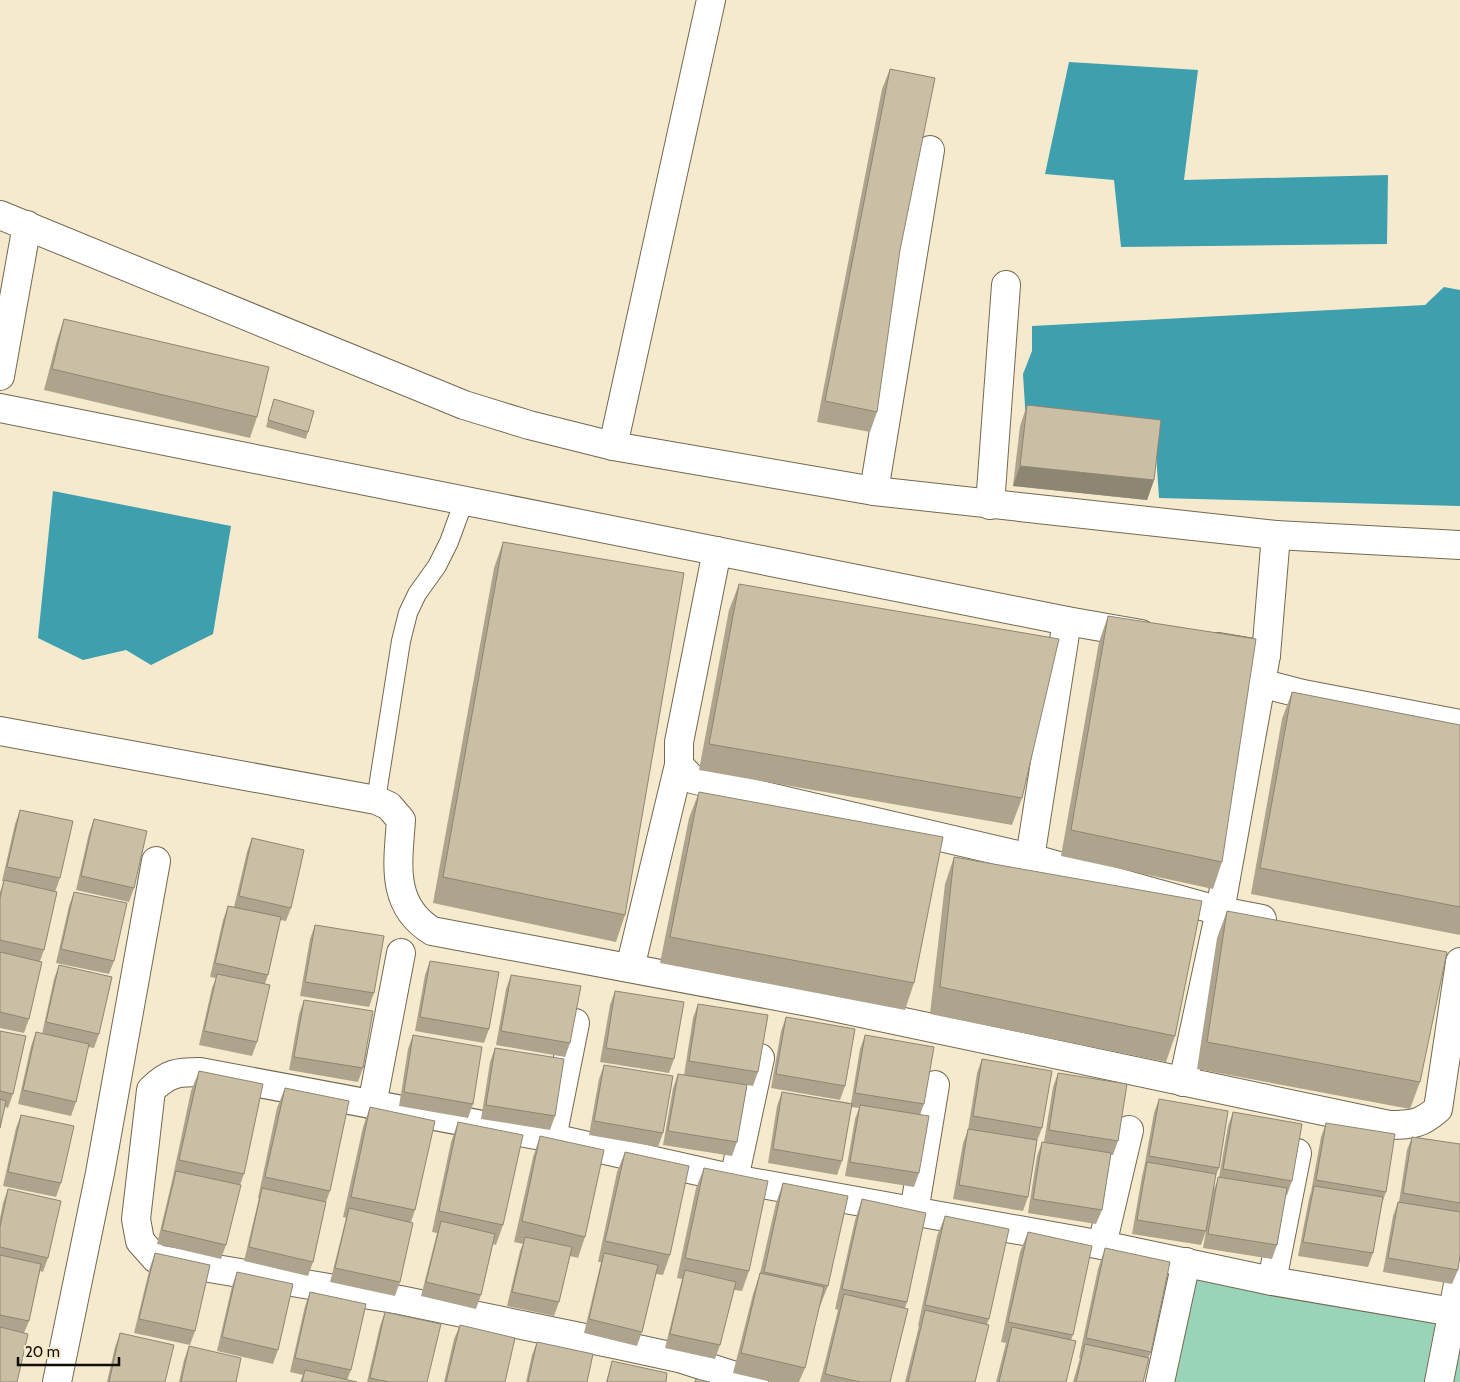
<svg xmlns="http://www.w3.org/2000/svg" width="1460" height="1382" viewBox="0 0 1460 1382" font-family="Cabin,sans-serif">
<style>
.green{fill:#99d3b8}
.water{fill:#3e9faf}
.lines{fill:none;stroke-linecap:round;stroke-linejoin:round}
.service-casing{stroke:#726850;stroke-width:20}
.minor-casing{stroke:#726850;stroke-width:30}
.service{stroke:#fff;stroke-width:18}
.minor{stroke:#fff;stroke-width:28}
.wall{fill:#aea48d}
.shaded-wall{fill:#8d8673}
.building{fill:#cabfa4;stroke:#8d8673}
</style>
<rect width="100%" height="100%" fill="#f6eace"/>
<polygon class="green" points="1186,1262 1460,1313 1460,1382 1163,1382"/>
<g class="water">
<polygon points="1069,62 1198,70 1184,180 1388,175 1387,244 1121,247 1114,180 1045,174"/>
<polygon points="1444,287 1460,290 1460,506 1159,498 1155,439 1026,422 1023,374 1032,351 1032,326 1425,305"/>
<polygon points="53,491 231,526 213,634 151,665 126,650 83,660 38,638"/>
</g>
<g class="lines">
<defs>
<polyline id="service" points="376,800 401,641 408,613 417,594 437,566 449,542 464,501"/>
<g id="minor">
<polyline points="0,215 464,405 529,425 613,446 874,491 1276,535 1460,545"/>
<polyline points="0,376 27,225"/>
<polyline points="0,408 1067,621 1141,634"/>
<polyline points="613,446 711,0"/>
<polyline points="874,491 930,150"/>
<polyline points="990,505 1006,285"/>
<polyline points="717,551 679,742 679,765 692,779 1030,858 1220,911 1262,919"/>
<polyline points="1218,647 1266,655"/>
<polyline points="1260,683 1303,694 1460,724"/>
<path d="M 0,731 L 376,800 L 389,806 L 401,820 C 398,863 390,905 432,931 L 819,1004 L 1389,1125 C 1412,1125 1421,1124 1438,1109 L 1460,962"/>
<polyline points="1030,858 1067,621"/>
<polyline points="630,968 679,765"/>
<polyline points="1183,1082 1220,911 1266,655 1276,535"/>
<polyline points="372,1105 401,953"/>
<polyline points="552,1138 575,1023"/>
<polyline points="734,1179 760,1058"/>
<polyline points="914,1212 935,1085"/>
<polyline points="1102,1245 1129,1130"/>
<polyline points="1272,1281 1297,1153"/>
<polyline points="57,1382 100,1173 156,861"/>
<path d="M 754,1382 L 679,1358 L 619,1345 L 400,1300 L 156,1259 L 140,1241 L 136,1219 L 151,1090 C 168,1073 177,1072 200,1072 L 552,1138 L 734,1179 L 1102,1245 L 1272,1281 L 1453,1312"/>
<polyline points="1160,1382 1186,1262"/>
<polyline points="1439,1382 1460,1274"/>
</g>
</defs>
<use href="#service" class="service-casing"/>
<use href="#minor" class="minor-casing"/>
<use href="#service" class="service"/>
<use href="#minor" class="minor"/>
</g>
<g class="wall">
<polygon points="890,69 877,412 870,432 817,422 882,89"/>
<polygon points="64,319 257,417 250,438 44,390 57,340"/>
<polygon points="274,399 308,432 306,439 266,427"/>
<polygon points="1027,405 1154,480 1147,500 1013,486 1020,426"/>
<polygon points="503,542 625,915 616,942 433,903 494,568"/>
<polygon points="739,584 1022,798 1012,825 699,770 729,610"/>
<polygon points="1108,616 1222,862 1213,889 1061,856 1099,642"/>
<polygon points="1292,692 1460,725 1460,935 1251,894 1282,719"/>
<polygon points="699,792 914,983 905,1010 660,963 689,818"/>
<polygon points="20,810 60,878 55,892 44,950 40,961 29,1019 24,1033 0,1028 0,892 4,881 2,881 15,824"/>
<polygon points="94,819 134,888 129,902 76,890 89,833"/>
<polygon points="252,838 291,908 286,921 280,920 268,975 265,984 257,1042 252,1056 199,1045 212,988 216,978 210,977 223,920 228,906 234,907 247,852"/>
<polygon points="954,857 1175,1036 1166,1062 930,1014 945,884"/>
<polygon points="74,892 114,961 109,974 56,963 69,906"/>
<polygon points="1227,911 1420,1082 1410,1109 1197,1069 1217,938"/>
<polygon points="315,925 374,993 369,1007 300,996 310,939"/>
<polygon points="430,961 489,1029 484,1043 415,1031 425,975"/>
<polygon points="59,965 99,1034 94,1048 88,1047 76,1102 71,1116 18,1104 31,1046 36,1032 42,1034 54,979"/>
<polygon points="511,975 570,1043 565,1057 496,1045 506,989"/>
<polygon points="615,991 674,1059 669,1073 600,1062 610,1005"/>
<polygon points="304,1000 363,1068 358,1082 289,1070 299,1014"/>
<polygon points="698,1004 758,1072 753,1086 747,1085 737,1142 732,1156 663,1145 673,1088 678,1074 684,1075 693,1018"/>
<polygon points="786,1017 845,1086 840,1100 771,1088 781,1031"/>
<polygon points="0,1031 13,1094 8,1108 5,1107 0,1128"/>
<polygon points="413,1035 473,1104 468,1118 399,1106 408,1049"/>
<polygon points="865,1035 924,1104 920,1115 919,1173 914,1187 845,1176 855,1119 859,1108 851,1107 842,1161 837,1175 768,1163 777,1106 782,1092 851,1103 860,1049"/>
<polygon points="495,1048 555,1116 550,1130 481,1119 490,1062"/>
<polygon points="982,1059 1042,1128 1037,1141 1028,1197 1023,1211 953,1199 963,1143 968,1130 977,1073"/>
<polygon points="604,1065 663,1133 658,1147 589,1135 599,1079"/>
<polygon points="199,1071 244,1174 240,1185 226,1245 221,1259 157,1244 172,1181 191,1091"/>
<polygon points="1058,1073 1118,1141 1113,1155 1111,1155 1102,1210 1096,1224 1028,1213 1037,1156 1042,1142 1044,1142 1053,1087"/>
<polygon points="285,1088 330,1191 326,1202 313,1262 308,1276 244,1261 259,1198 258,1198 277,1108"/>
<polygon points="1159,1099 1219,1168 1215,1178 1206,1231 1201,1245 1132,1234 1142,1176 1144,1168 1154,1113"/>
<polygon points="370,1107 415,1210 411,1222 400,1282 395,1296 330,1282 346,1218 343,1217 363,1127"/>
<polygon points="1233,1112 1292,1181 1287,1195 1286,1195 1277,1245 1272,1259 1203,1248 1213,1191 1219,1177 1228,1126"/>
<polygon points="21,1115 61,1183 56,1197 3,1186 16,1128"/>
<polygon points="458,1122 503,1225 496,1245 493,1244 481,1295 476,1309 421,1296 437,1233 432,1232 451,1142"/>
<polygon points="1326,1123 1386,1192 1382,1203 1373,1253 1368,1267 1298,1256 1309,1199 1311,1192 1321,1137"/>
<polygon points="540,1136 585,1237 578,1258 570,1256 559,1302 554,1316 507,1306 520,1251 523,1244 514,1242 533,1157"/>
<polygon points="1412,1137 1460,1144 1460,1255 1458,1270 1452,1284 1383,1272 1393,1216 1398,1202 1399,1202 1407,1150"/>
<polygon points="625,1152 670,1255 663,1275 656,1274 642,1332 637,1346 584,1333 601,1262 598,1262 617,1172"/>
<polygon points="704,1168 749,1271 742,1291 734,1290 720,1345 715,1359 665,1348 682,1279 677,1278 696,1188"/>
<polygon points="783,1183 828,1286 820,1306 819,1306 805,1368 799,1382 771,1382 733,1373 753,1294 760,1273 776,1203"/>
<polygon points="8,1189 48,1258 43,1272 40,1271 29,1321 24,1333 0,1382 0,1218 3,1203"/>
<polygon points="862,1199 907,1302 905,1308 890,1382 820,1382 838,1310 835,1309 855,1220"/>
<polygon points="945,1216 989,1319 987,1324 975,1382 905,1382 919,1326 918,1326 937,1236"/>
<polygon points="1028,1232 1073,1335 1071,1340 1066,1382 996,1382 1006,1343 1001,1342 1020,1252"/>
<polygon points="1105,1248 1151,1352 1148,1358 1143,1382 1073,1382 1080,1358 1079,1358 1098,1269"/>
<polygon points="155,1253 195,1331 190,1345 134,1333 150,1267"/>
<polygon points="237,1272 278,1350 273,1364 217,1351 232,1286"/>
<polygon points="310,1292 351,1370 347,1380 357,1382 300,1382 303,1375 290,1372 305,1306"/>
<polygon points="385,1312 427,1382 367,1382 380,1326"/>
<polygon points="460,1325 505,1382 444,1382 454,1339"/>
<polygon points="120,1333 165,1382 107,1382 115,1347"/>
<polygon points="537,1342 587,1382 526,1382 532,1355"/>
<polygon points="189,1346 236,1382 179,1382 184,1360"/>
<polygon points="612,1361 666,1382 606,1382"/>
</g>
<polygon class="shaded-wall" points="1020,466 1154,480 1147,500 1013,486"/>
<g class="building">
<polygon points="890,69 935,78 900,250 877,412 825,401"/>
<polygon points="64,319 269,367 257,417 52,369"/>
<polygon points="274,399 314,411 308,432 268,420"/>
<polygon points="1027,405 1161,420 1154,480 1020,466"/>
<polygon points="503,542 684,573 625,915 443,877"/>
<polygon points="739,584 1059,639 1022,798 709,744"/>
<polygon points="1108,616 1256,639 1222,862 1071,830"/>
<polygon points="1292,692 1460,725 1460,907 1260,868"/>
<polygon points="699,792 943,837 914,983 670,937"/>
<polygon points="20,810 73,821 60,878 7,867"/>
<polygon points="94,819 147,831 134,888 81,876"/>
<polygon points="252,838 304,850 291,908 239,896"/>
<polygon points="954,857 1202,901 1175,1036 940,987"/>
<polygon points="4,880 57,892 44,950 0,940 0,898"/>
<polygon points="74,892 127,903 114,961 61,949"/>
<polygon points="228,906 281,917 268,975 215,963"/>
<polygon points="1227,911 1447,952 1420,1082 1207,1042"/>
<polygon points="315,925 384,936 374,993 305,982"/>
<polygon points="0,952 42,962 29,1019 0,1012"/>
<polygon points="430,961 499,972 489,1029 420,1017"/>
<polygon points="59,965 112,977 99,1034 46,1022"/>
<polygon points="217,974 270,985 257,1042 204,1031"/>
<polygon points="511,975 581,986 570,1043 501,1031"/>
<polygon points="615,991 684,1002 674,1059 606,1048"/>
<polygon points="304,1000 373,1011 363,1068 294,1057"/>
<polygon points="698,1004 768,1015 758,1072 689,1061"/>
<polygon points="786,1017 855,1029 845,1086 776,1074"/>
<polygon points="0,1031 26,1036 13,1094 0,1091"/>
<polygon points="36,1032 89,1044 76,1102 23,1090"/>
<polygon points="413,1035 482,1047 473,1104 404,1092"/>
<polygon points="865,1035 934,1047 924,1104 855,1093"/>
<polygon points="495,1048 564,1059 555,1116 486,1105"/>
<polygon points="982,1059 1052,1071 1042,1128 973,1116"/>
<polygon points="604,1065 673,1076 663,1133 594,1121"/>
<polygon points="199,1071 263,1084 244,1174 179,1160"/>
<polygon points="1058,1073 1127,1084 1118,1141 1049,1130"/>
<polygon points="678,1074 747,1085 737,1142 668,1131"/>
<polygon points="285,1088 349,1101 330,1191 265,1177"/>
<polygon points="782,1092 852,1104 842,1161 773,1149"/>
<polygon points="0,1099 6,1101 0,1128"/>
<polygon points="1159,1099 1228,1111 1219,1168 1149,1156"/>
<polygon points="860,1105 929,1116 919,1173 850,1162"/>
<polygon points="370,1107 435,1121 415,1210 351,1197"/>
<polygon points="1233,1112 1302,1124 1292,1181 1223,1169"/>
<polygon points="21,1115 74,1126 61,1183 8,1172"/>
<polygon points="458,1122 523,1135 503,1225 439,1211"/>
<polygon points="1326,1123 1395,1134 1386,1192 1316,1180"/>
<polygon points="968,1129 1037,1140 1028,1197 959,1185"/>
<polygon points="540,1136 604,1150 585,1237 522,1221"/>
<polygon points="1412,1137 1460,1144 1460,1203 1403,1193"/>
<polygon points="1042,1142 1111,1153 1102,1210 1033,1199"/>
<polygon points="625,1152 689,1166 670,1255 605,1241"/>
<polygon points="1147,1162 1216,1174 1206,1231 1137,1220"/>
<polygon points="704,1168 768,1181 749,1271 685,1258"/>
<polygon points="176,1171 241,1185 226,1245 162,1230"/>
<polygon points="1218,1177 1287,1188 1277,1245 1208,1234"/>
<polygon points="783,1183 848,1196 828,1286 764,1272"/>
<polygon points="1314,1186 1383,1197 1373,1253 1303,1242"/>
<polygon points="262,1188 326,1202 313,1262 249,1247"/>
<polygon points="8,1189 61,1201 48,1258 0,1247 0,1227"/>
<polygon points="862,1199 926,1213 907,1302 842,1289"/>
<polygon points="1398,1202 1460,1212 1460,1255 1458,1270 1388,1258"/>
<polygon points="349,1208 413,1223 400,1282 335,1268"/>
<polygon points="945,1216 1009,1229 989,1319 925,1305"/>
<polygon points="441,1221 495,1234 481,1295 426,1282"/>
<polygon points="1028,1232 1092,1246 1073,1335 1008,1322"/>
<polygon points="525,1237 572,1247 559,1302 512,1292"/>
<polygon points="1105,1248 1170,1262 1151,1352 1086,1338"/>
<polygon points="155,1253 210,1265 195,1331 139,1319"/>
<polygon points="604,1253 658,1265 642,1332 589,1319"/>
<polygon points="0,1255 41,1264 29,1321 0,1315"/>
<polygon points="685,1270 736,1282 720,1345 670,1334"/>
<polygon points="237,1272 293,1284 278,1350 222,1337"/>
<polygon points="760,1273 824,1287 805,1368 741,1353"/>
<polygon points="310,1292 366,1304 351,1370 295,1358"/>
<polygon points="844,1294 908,1309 890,1382 860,1382 825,1374"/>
<polygon points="925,1310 989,1325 975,1382 908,1382"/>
<polygon points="385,1312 441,1324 427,1382 389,1382 370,1378"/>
<polygon points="460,1325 515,1338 505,1382 446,1382"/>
<polygon points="0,1327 28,1334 17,1382 0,1382"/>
<polygon points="1012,1327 1076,1341 1066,1382 999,1382"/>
<polygon points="120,1333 174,1345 165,1382 109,1382"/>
<polygon points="537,1342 593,1354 587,1382 528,1382"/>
<polygon points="1085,1344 1149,1358 1143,1382 1076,1382"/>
<polygon points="189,1346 241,1358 236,1382 181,1382"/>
<polygon points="612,1361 667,1373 666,1382 607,1382"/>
<polygon points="305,1370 357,1382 302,1382"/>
<polygon points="696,1379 710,1382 695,1382"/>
</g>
<path d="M18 1357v8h101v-8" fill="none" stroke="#100c04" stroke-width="2.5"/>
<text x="25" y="1357" font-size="15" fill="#100c04" stroke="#f6eace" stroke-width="4" paint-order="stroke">20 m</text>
</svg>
